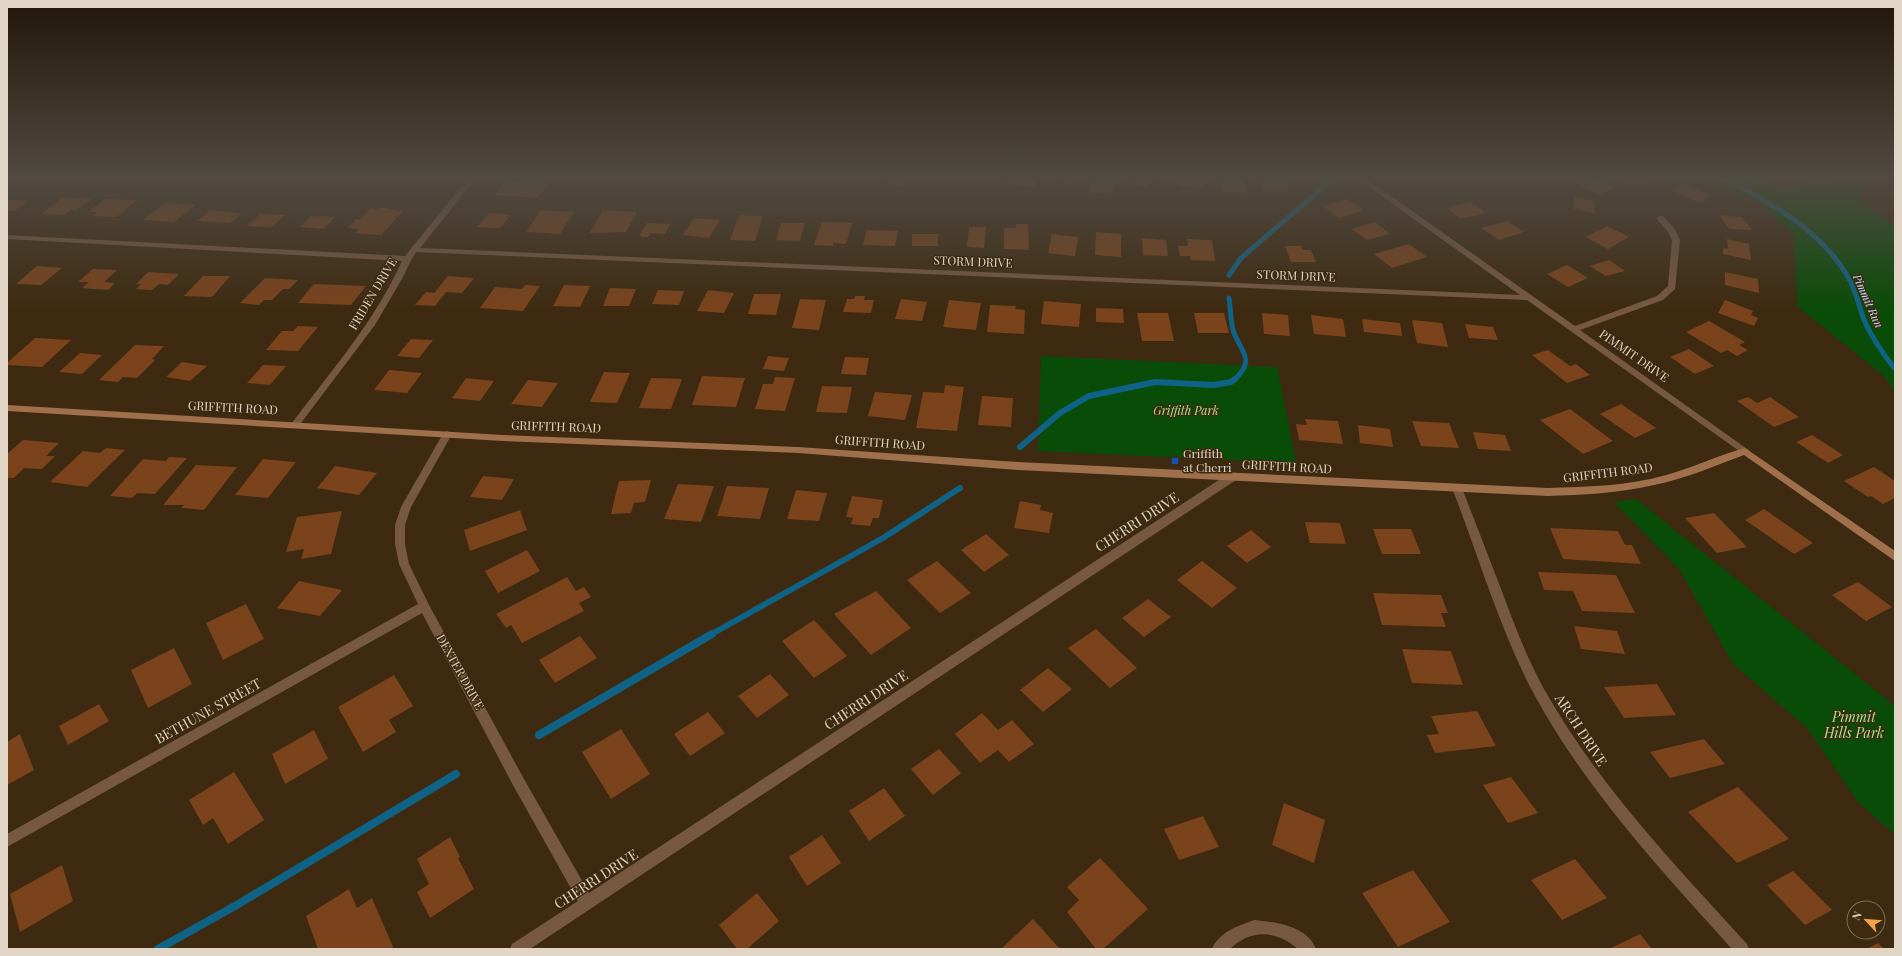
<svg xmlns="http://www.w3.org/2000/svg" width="1902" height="956" viewBox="0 0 1902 956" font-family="'Playfair Display',serif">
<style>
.green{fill:#094c08}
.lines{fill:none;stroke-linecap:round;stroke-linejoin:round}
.stream-far2{stroke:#0f6387;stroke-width:5}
.stream-far1{stroke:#0f6387;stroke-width:6}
.stream{stroke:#0f6387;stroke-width:8}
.building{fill:#7a431b}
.street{fill:#775942;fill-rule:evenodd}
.secondary{fill:#9f704b;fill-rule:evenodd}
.transit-dot{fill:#1a4fb4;stroke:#3d2a10;stroke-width:1.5}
.labels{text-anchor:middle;stroke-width:3;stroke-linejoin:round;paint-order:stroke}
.far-water-label{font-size:11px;font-style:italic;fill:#b6e3fd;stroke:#3d2a10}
.street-label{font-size:12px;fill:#e1d5c6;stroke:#3d2a10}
.park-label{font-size:12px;font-style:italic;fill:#98eb91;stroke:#3d2a10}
.poi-label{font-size:12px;fill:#e1d5c6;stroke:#3d2a10;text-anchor:start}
.near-street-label{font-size:14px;fill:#e1d5c6;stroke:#3d2a10}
.near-park-label{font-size:14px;font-style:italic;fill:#98eb91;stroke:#3d2a10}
</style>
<rect width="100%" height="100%" fill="#3d2a10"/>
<g class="green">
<polygon points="1687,177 1754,177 1789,190 1831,177 1868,177 1860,197 1860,203 1895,226 1895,391 1884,376 1797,306 1794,234 1758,203"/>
<polygon points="1041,356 1277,367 1296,463 1038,451"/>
<polygon points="1636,499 1895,706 1895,835 1858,802 1807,728 1733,664 1679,569 1614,502"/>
</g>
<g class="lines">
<g class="stream-far2">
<path d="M 1720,177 C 1767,200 1821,230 1848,277 C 1856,291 1859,306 1864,320 C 1872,338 1883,354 1895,369"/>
<polyline points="1229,275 1241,258 1335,177"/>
<path d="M 1229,298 C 1231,309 1230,323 1234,333 C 1242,353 1256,360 1234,380"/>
</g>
<g class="stream-far1">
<polyline points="1020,447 1060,413 1089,396 1155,382 1214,385 1231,382 1235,379"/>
<polyline points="710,635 883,538 960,488"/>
</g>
<g class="stream">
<polyline points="539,735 712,634"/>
<polyline points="158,949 235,906 456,774"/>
</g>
</g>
<g class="building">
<polygon points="880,177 906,177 904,187 893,186 894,182 879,182"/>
<polygon points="921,177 947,177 946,179 920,178"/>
<polygon points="1005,177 1036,177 1035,187 1004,185"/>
<polygon points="1050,177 1074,177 1073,183 1049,181"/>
<polygon points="1090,177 1114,177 1114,190 1110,190 1110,194 1090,193"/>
<polygon points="1133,177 1160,177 1160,182 1147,182 1148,187 1134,186"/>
<polygon points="1177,177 1201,177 1203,188 1178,186"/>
<polygon points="1218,177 1242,177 1247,193 1222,192"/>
<polygon points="1260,177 1285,177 1289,191 1263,190"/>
<polygon points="1565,177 1591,177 1614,188 1599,195"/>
<polygon points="1621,177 1643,177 1649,186 1627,185"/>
<polygon points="506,181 548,184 537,198 495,195"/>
<polygon points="1683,183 1711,195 1701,203 1673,191"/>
<polygon points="63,197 91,199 77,210 71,210 64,215 41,214"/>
<polygon points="1574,197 1594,201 1595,213 1574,209"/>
<polygon points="105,199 137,200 117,217 93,216 98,212 89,212"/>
<polygon points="1347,199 1364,210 1339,218 1323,206"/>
<polygon points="7,200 28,201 14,211 7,211"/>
<polygon points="166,202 196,205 174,222 143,220"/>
<polygon points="1471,202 1486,213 1461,219 1446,208"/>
<polygon points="379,207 403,211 381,235 355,233 359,229 347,228 356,219 360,219 370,208 378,209"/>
<polygon points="210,210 242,213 230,223 197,221"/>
<polygon points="541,210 574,212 560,234 526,232"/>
<polygon points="603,210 637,212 626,232 590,233"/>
<polygon points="489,213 511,215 500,228 477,227"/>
<polygon points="260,214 285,215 272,227 247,226"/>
<polygon points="739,215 763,216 755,241 730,240"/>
<polygon points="1719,215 1742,217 1752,230 1729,229"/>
<polygon points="311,216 335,217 324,229 300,227"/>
<polygon points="694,218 720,220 709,238 683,235"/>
<polygon points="1507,221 1524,232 1499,240 1481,228"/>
<polygon points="822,222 852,223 846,244 833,243 833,246 814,245"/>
<polygon points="1375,222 1390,234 1367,240 1352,229"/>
<polygon points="647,223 670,224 665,234 650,233 648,237 639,236"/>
<polygon points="781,223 805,223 800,241 776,240"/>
<polygon points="1016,224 1028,224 1029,250 1004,249 1004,228 1016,228"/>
<polygon points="1607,226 1629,237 1608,249 1586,237"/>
<polygon points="969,227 986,227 984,248 967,247"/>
<polygon points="867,230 898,231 895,246 863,245"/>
<polygon points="1096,232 1121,234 1121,257 1095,255"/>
<rect x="912" y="234" width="26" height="12"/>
<polygon points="1052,234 1078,237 1075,256 1048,253"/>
<polygon points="1142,238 1166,240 1168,256 1143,255"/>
<polygon points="1187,239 1212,240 1215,261 1191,260 1190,256 1180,256 1178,246 1188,246"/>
<polygon points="1727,239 1749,244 1751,260 1723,254 1723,248 1728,249"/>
<polygon points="1409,244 1427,257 1392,268 1374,254"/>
<polygon points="1285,246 1301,246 1303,250 1311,250 1316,262 1291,262"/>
<polygon points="1609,260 1625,271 1606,276 1590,266"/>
<polygon points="1567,265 1588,278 1568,287 1547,274"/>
<polygon points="37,266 62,268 41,285 16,284"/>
<polygon points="93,269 117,270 104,282 115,283 108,290 82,288 89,282 78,282"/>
<polygon points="148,272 179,274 168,285 159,284 152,290 136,289 141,284 136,284"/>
<polygon points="1725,272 1758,279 1759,293 1725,285"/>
<polygon points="203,276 230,276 212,297 184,296"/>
<polygon points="448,276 474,278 462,293 446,292 435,306 415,305 426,292 434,293"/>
<polygon points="265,278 298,280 289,289 283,289 272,300 264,300 259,305 240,303"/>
<polygon points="314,284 366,286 351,305 298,303"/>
<polygon points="525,285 540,286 523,311 480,308 495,287 522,289"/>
<polygon points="564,285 590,286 580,307 553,306"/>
<polygon points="610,288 636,289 629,306 603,306"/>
<polygon points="658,290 684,291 679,305 652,304"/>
<polygon points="708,290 734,293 724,313 697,311"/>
<polygon points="754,294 781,294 776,315 748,314"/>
<polygon points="855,296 865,296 864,300 874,300 871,313 843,312 847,299 854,299"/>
<polygon points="800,299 826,300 819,330 792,328"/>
<polygon points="901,299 927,302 922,321 895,319"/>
<polygon points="949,300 981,303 976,330 943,327"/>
<polygon points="1725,300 1753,311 1751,315 1758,318 1754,326 1718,313"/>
<polygon points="1044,301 1081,304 1079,327 1041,324"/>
<polygon points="990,305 1016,306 1015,309 1025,310 1024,334 987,332"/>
<polygon points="1096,308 1123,309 1124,323 1096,322"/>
<polygon points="1137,313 1168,313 1174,341 1142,341"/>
<polygon points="1194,313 1224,313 1229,333 1198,333"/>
<polygon points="1262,313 1288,315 1290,336 1264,334"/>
<polygon points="1311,315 1343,319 1346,337 1314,334"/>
<polygon points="1362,319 1400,323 1402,336 1364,332"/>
<polygon points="1412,320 1442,323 1448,347 1417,343"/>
<polygon points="1709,321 1745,342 1739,345 1748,350 1737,356 1727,350 1721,353 1686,332"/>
<polygon points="1465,324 1493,327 1498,340 1469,338"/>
<polygon points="298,326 318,327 298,351 266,350 282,331 293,331"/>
<polygon points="35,338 71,340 42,367 7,365 7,363"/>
<polygon points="411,339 433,340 419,358 397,356"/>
<polygon points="135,345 164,346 152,359 155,360 137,378 123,377 118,382 99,380"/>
<polygon points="1689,349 1714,366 1695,374 1670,357"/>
<polygon points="1548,350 1570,366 1576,364 1590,375 1567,383 1532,355"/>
<polygon points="80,353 102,355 82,374 59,372"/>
<polygon points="768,356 789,358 784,371 763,369"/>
<polygon points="845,357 869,358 866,375 841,374"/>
<polygon points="182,362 207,366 190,381 166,377"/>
<polygon points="263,365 286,366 270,385 247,383"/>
<polygon points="389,370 422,373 407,393 374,390"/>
<polygon points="604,372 630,373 617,403 590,402"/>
<polygon points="702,376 745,378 736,407 692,405"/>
<polygon points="775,377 795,378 785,411 755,409 763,384 773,384"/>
<polygon points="466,378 494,381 480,401 452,398"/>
<polygon points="651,378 682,379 671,409 639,408"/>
<polygon points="528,380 558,383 542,407 511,404"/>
<polygon points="945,385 964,387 957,431 916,428 923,392 944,393"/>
<polygon points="822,386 852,387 847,413 816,412"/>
<polygon points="875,392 912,395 905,420 868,416"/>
<polygon points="982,396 1013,398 1011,427 978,425"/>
<polygon points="1748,397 1757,403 1770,397 1799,417 1774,427 1737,401"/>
<polygon points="1621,404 1656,428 1635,438 1600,414"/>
<polygon points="1570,409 1613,441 1583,454 1540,420"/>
<polygon points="1305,419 1338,421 1343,444 1299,440 1296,424 1307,425"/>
<polygon points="1412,421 1449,423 1459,448 1421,446"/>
<polygon points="1358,425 1390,429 1393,447 1360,443"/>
<polygon points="1473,432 1505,435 1511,451 1478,449"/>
<polygon points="1812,435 1843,455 1828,463 1796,442"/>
<polygon points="23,440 59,443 46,456 55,456 42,469 24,468 14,478 7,478 7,454"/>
<polygon points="106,448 125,450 87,487 50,482 83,451 100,453"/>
<polygon points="169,457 187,458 155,494 137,493 132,498 110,496 143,459 166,461"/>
<polygon points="263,459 296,462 268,498 235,495"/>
<polygon points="196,465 237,467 204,510 181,508 184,505 163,505"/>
<polygon points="335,466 377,473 359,495 317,488"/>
<polygon points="1874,467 1895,481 1895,498 1883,504 1871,496 1868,497 1844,481"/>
<polygon points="483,476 514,479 502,500 470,497"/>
<polygon points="651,480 645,502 634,503 631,513 611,514 619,481"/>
<polygon points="678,484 714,486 701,522 664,519"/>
<polygon points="727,486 769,488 760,519 717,516"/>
<polygon points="796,490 827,493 819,521 787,519"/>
<polygon points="852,496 883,500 879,518 873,518 870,526 851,524 853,518 846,517"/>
<polygon points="1020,501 1041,505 1040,510 1053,513 1049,533 1014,528"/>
<polygon points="1764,509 1813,543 1794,554 1745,520"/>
<polygon points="520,510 527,530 470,551 464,530"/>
<polygon points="342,511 331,554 301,559 304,549 286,552 297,517"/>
<polygon points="1714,513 1747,547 1717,553 1685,518"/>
<polygon points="1305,522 1340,523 1346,544 1310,543"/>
<polygon points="1550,528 1618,531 1625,545 1632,545 1641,564 1563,559"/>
<polygon points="1373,529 1411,529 1421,554 1382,554"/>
<polygon points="1251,530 1271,547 1247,563 1227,546"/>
<polygon points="986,534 1009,555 984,572 961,550"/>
<polygon points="527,550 540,571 498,593 485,571"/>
<polygon points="937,561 971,593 940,613 907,580"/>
<polygon points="1202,561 1237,588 1212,608 1177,580"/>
<polygon points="1538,572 1616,575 1635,613 1582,611 1573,591 1544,590"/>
<polygon points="567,577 576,591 584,587 591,597 579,603 584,611 522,643 511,625 506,628 496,614"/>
<polygon points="299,581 342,590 320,616 277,608"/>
<polygon points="1858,582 1892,607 1866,621 1832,595"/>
<polygon points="876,591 911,628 871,655 834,614"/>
<polygon points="1373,593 1441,595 1448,613 1441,613 1446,627 1382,625"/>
<polygon points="1148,599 1171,617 1144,637 1122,618"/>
<polygon points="246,604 264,639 223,660 206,623"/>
<polygon points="814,620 847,656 814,678 782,641"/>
<polygon points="1574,626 1617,631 1625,654 1581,649"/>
<polygon points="1096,629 1137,668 1110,688 1068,648"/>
<polygon points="580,636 597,658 555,683 539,660"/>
<polygon points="174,648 192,684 148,708 131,670"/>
<polygon points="1402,649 1451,651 1463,685 1412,683"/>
<polygon points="1048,668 1072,689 1043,712 1020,690"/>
<polygon points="770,674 789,695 757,718 738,696"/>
<polygon points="394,675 413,706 389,720 396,732 363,752 338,707"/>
<polygon points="1657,684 1676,715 1624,718 1604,687"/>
<polygon points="99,704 109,721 68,745 59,726"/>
<polygon points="1477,711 1496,746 1435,753 1427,735 1439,734 1431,716"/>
<polygon points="708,712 725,733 690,756 674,734"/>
<polygon points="982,713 998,730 1012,720 1034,744 1009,762 998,750 980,763 955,734"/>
<polygon points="621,729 650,774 611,799 582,752"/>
<polygon points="314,730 328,759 285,784 272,754"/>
<polygon points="20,734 34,770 7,785 7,742"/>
<polygon points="1704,739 1725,764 1670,778 1650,752"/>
<polygon points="939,749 961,773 933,795 911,769"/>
<polygon points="234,772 264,820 228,844 213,818 203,825 189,800"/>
<polygon points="1511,777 1538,813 1508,823 1483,785"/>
<polygon points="1738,787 1789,839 1737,863 1688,812"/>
<polygon points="884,788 905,816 869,841 849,811"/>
<polygon points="1284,803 1325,820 1314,863 1272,845"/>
<polygon points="1203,816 1219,847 1179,860 1164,829"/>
<polygon points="822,835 841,863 807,886 789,857"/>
<polygon points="450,837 460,857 458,858 474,889 430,918 417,892 429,884 417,859"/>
<polygon points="1100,858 1148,909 1103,949 1096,949 1067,912 1079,900 1067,887"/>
<polygon points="1575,859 1607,898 1562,920 1531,880"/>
<polygon points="62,865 73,901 20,932 10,894"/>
<polygon points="1413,870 1450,922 1398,947 1362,893"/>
<polygon points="1793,871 1832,910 1805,925 1767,885"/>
<polygon points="349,889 357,908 372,898 393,947 390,949 318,949 306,916"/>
<polygon points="757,893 779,921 747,949 737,949 719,925"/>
<polygon points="1033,919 1060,949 1001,949"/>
<polygon points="1640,934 1652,949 1609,949"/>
<polygon points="1878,943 1884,949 1867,949"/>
</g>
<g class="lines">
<g class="street">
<path d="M 469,177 L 477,177 L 420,248 L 1520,295 L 1355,177 L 1364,177 L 1575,326 L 1657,296 L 1668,286 L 1672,240 L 1668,232 L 1656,218 L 1660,216 L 1663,216 L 1675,229 L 1680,240 L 1675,289 L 1663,300 L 1580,330 L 1750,451 L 1745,454 L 1742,453 L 1527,300 L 416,252 L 411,260 L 403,277 L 375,325 L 298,427 L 292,427 L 290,425 L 292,423 C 331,371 375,321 402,261 L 7,239 L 7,235 L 405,256 Z"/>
<polygon points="447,431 452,434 411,507 405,525 405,544 409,564 429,605 524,779 589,893 1228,474 1232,473 1237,477 1236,480 530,949 510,949 512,944 578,901 514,787 422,613 7,847 7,834 418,604 399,564 395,544 395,525 401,507 444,432"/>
<path d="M 1457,484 L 1462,488 C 1474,519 1486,550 1498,581 C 1512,618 1525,655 1544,689 C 1598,785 1674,864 1747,944 L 1749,949 L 1732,949 C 1661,870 1587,791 1535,696 C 1500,631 1479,557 1452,488 Z"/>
<path d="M 1254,920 C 1276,922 1307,926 1316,949 L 1298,949 C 1276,930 1251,929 1230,949 L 1212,949 C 1219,932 1238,926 1254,920 Z"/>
</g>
<path class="secondary" d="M 7,405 L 503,435 L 798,447 L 1018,462 L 1547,488 C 1587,487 1628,486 1666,475 C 1693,468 1718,455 1745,448 L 1895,551 L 1895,561 L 1744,455 C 1714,466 1685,479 1654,485 C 1619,493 1583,495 1547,496 L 1018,470 L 798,453 L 503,441 L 7,411 Z"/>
</g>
<linearGradient id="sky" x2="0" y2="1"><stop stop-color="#221709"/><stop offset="0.57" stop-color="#514a42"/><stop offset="1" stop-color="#514a42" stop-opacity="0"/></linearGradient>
<rect width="1902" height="311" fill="url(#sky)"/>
<rect class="transit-dot" x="1171" y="457" width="8" height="8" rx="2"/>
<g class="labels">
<g class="far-water-label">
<text transform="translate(1868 301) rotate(66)" y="4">Pimmit Run</text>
</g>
<g class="street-label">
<text transform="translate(973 262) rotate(2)" y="4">STORM DRIVE</text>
<text transform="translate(1296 276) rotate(2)" y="4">STORM DRIVE</text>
<text transform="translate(373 294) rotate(-59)" y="4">FRIDEN DRIVE</text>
<text transform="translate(1634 356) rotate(35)" y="4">PIMMIT DRIVE</text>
<text transform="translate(233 408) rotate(3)" y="4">GRIFFITH ROAD</text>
<text transform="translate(556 427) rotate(2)" y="4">GRIFFITH ROAD</text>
<text transform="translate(880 443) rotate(4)" y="4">GRIFFITH ROAD</text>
<text transform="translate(1287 467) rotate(3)" y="4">GRIFFITH ROAD</text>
<text transform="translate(1608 473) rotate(-7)" y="4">GRIFFITH ROAD</text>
<text transform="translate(460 672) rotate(61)" y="4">DEXTER DRIVE</text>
</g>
<g class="park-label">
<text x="1186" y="415">Griffith Park</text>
</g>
<g class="poi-label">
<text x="1183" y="458">Griffith<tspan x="1183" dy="14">at Cherri</tspan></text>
</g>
<g class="near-street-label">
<text transform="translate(1137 522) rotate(-33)" y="5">CHERRI DRIVE</text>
<text transform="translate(866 700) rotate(-33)" y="5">CHERRI DRIVE</text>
<text transform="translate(208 711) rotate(-29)" y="5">BETHUNE STREET</text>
<text transform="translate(1581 730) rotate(57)" y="5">ARCH DRIVE</text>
<text transform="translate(596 879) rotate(-33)" y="5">CHERRI DRIVE</text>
</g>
<g class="near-park-label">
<text x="1854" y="722">Pimmit<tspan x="1854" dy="16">Hills Park</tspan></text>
</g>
</g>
<rect width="1902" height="956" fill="none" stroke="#e1d5c6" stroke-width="16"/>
<g transform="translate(1866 920) rotate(296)"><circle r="19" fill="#3d2a10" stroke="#7f6e59"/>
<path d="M0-3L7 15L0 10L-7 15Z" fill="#f6a247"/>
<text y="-6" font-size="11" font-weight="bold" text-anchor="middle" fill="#e1d5c6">N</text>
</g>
</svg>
